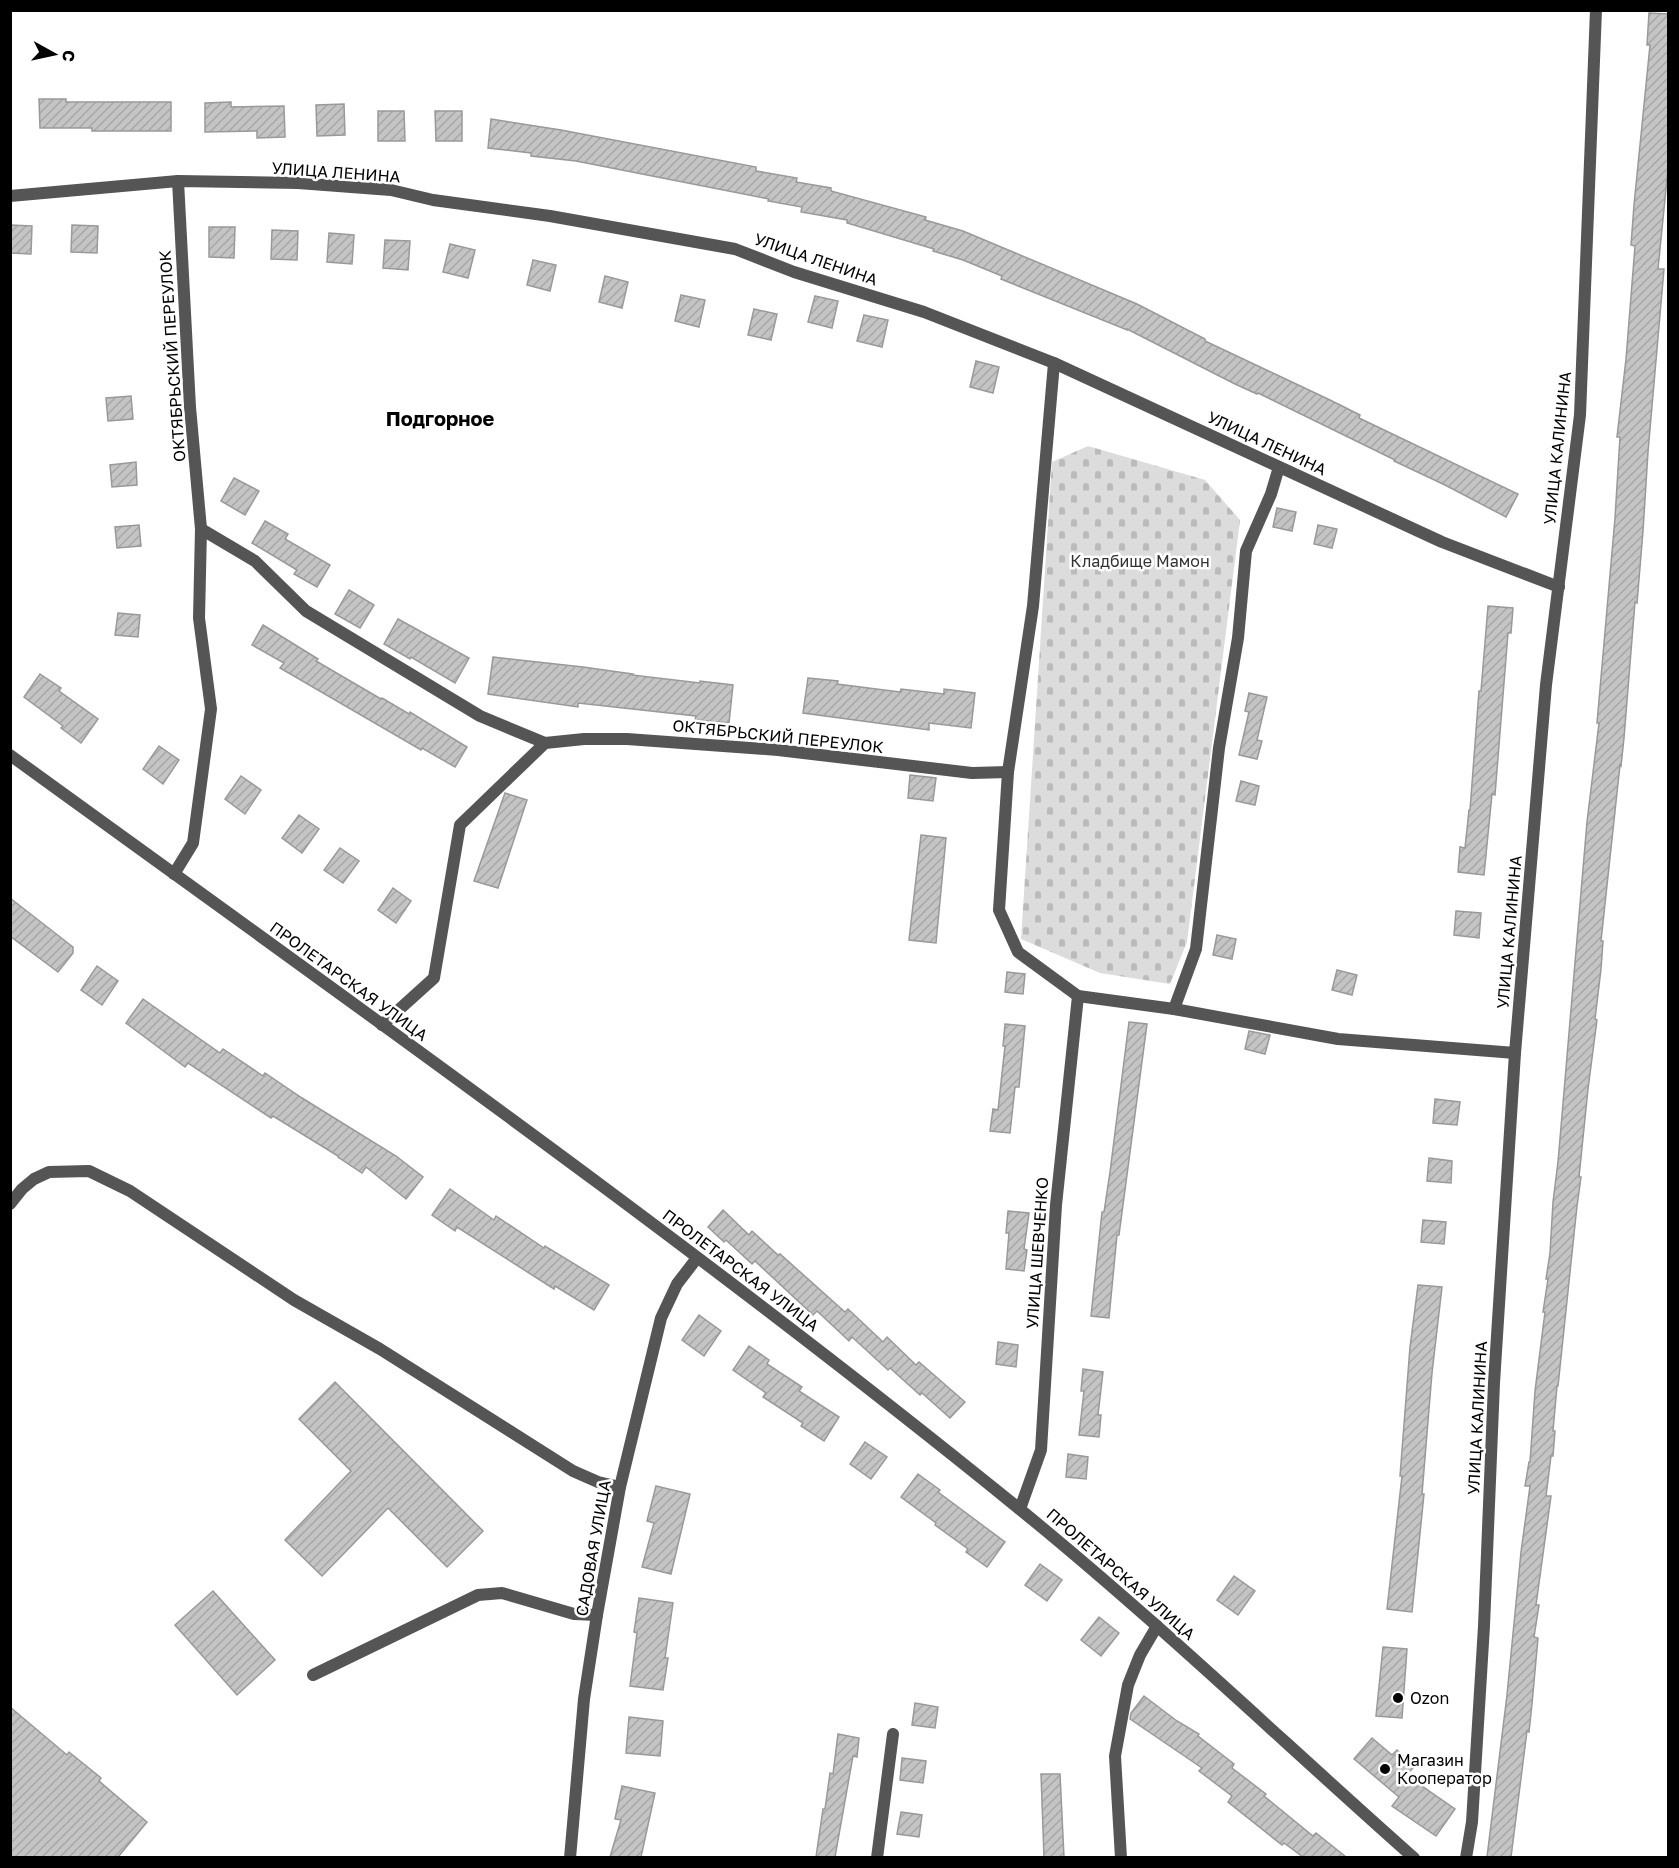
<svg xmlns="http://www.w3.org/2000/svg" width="1679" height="1868" viewBox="0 0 1679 1868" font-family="'Golos Text',sans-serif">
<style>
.cemetery{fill:url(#cemetery-stones)}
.building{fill:url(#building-hatch);stroke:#999;stroke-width:1.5}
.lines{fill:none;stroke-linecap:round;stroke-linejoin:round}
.minor{stroke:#555;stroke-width:12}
.tertiary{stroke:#555;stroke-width:12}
.poi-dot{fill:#000;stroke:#fff;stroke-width:2}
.labels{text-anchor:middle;stroke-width:5;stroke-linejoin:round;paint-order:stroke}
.street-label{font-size:16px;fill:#000;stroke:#fff}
.park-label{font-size:16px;fill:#333;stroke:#fff}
.poi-label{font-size:16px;fill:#000;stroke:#fff;text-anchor:start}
.quarter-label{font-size:20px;font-weight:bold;fill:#000;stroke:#fff}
</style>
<defs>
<pattern id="cemetery-stones" width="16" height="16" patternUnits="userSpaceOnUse" patternTransform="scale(1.5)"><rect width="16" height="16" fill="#dcdcdc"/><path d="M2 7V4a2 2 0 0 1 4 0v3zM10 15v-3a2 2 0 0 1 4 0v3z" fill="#bbb"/></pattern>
<pattern id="building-hatch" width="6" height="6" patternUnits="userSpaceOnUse" patternTransform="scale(1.5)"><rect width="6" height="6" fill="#c4c4c4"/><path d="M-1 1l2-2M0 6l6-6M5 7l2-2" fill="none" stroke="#a7a7a7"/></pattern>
</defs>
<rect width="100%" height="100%" fill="#fff"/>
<polygon class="cemetery" points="1088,446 1205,480 1240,520 1187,942 1170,984 1100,973 1021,939 1052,462"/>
<g class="building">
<polygon points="1649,13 1668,14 1668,169 1658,269 1664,269 1648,452 1643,531 1637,603 1635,602 1624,738 1621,766 1620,765 1601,941 1603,941 1601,969 1595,1019 1597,1020 1588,1089 1579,1177 1581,1177 1577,1206 1558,1386 1557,1386 1553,1431 1555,1431 1553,1456 1551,1456 1546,1496 1551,1496 1536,1605 1539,1605 1534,1637 1538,1638 1532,1704 1529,1732 1527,1731 1511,1857 1487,1857 1507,1695 1521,1552 1530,1486 1525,1486 1529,1462 1530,1462 1535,1391 1545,1312 1543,1312 1548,1279 1546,1279 1550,1253 1553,1202 1558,1162 1587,822 1599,723 1597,723 1615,518 1620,437 1617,437 1626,359 1635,246 1631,245 1634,205 1650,45 1647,45"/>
<polygon points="39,99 66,99 66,102 171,102 171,131 92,131 92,128 40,128"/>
<polygon points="231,102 231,107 284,106 285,137 257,138 257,131 205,132 205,103"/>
<polygon points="344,104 345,135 317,136 316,105"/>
<polygon points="378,111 404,111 405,141 378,141"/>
<polygon points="435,111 462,111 462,141 436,141"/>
<polygon points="491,119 561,130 756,167 756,171 797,178 796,182 831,188 831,191 926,217 925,220 963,231 1137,304 1205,339 1205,341 1330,400 1360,415 1359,418 1518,494 1506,517 1445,485 1394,461 1395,460 1258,393 1257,394 1235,384 1127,329 1127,330 1001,279 1002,276 963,260 933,251 934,249 847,223 847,220 801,212 802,207 768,201 769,199 576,161 531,156 531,153 488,148"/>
<polygon points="10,225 32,226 31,254 10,253"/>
<polygon points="72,225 98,226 97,253 71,252"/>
<polygon points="209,227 235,227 234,258 209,257"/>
<polygon points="272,230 298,231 297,260 271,259"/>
<polygon points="329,233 354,235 352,264 327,262"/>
<polygon points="385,240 410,241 408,270 383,268"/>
<polygon points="450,244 475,250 468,278 443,272"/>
<polygon points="533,260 556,265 550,291 527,285"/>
<polygon points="605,276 628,282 622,308 599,302"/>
<polygon points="681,295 705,300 699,327 675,321"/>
<polygon points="815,296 838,301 832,328 808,322"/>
<polygon points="754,309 777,314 771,340 748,335"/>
<polygon points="864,315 888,320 882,347 857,341"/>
<polygon points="976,361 999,367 993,393 970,387"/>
<polygon points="131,396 133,419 108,421 106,398"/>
<polygon points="136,462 137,485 112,487 110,465"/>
<polygon points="234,478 259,491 245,515 221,501"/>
<polygon points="1277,508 1296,512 1292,531 1273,527"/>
<polygon points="265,521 288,534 285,539 330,565 317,587 294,574 297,570 252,543"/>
<polygon points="139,525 141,546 117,548 115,527"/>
<polygon points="1318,525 1337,529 1332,548 1314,544"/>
<polygon points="349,590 374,605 360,628 335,614"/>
<polygon points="1488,606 1513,608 1511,633 1508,633 1495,795 1492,794 1484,875 1458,872 1460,847 1465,848 1469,810 1470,810 1479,691 1481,691"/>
<polygon points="118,613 140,615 138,637 115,635"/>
<polygon points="398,619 469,658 455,683 411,657 410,659 384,644"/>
<polygon points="263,625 318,659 316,661 381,699 382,698 409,714 410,712 467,747 455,767 422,748 421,750 280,668 284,663 252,645"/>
<polygon points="493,657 583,667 633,674 632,675 700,683 700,681 733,685 729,723 695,720 696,716 578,703 578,707 488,694"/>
<polygon points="40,674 61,688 59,691 98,719 81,743 61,728 63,726 24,697"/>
<polygon points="808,678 838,681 837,684 900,692 901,689 944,694 944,689 975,693 971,728 929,723 929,730 803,713"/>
<polygon points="1249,693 1267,697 1257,740 1262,741 1257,759 1239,755 1249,712 1245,711"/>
<polygon points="159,746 179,760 163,784 143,769"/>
<polygon points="910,775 936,778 933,801 908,798"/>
<polygon points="241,776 261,790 245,814 225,799"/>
<polygon points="1241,781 1259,786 1255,805 1236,801"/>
<polygon points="505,793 527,800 498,888 474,881"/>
<polygon points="299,815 319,829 302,853 282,838"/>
<polygon points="921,835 946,838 936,943 909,940"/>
<polygon points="340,848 359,861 343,883 324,870"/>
<polygon points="393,888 411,901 396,923 378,910"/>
<polygon points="10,898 73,947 73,953 58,972 10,936"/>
<polygon points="1456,911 1481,913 1479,938 1454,935"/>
<polygon points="1217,935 1236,939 1232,959 1213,955"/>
<polygon points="97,966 118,981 102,1005 81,990"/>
<polygon points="1337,970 1357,975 1352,995 1332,990"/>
<polygon points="1007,972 1025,974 1023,994 1005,992"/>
<polygon points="143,999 220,1053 223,1049 263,1076 265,1073 302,1098 396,1156 423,1177 406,1199 366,1167 362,1173 338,1157 338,1156 273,1116 271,1118 188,1063 185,1067 126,1023"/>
<polygon points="1129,1022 1147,1024 1119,1235 1117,1235 1109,1318 1091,1316 1102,1212 1104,1212 1110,1172"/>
<polygon points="1005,1024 1025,1026 1019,1087 1015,1087 1010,1133 990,1131 993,1109 998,1110 1005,1046 1003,1046"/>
<polygon points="1249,1031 1270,1035 1265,1054 1245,1049"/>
<polygon points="1435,1099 1460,1102 1457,1125 1433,1123"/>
<polygon points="1429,1158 1452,1161 1451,1183 1427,1181"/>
<polygon points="450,1189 494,1220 496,1216 544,1248 545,1246 609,1285 594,1310 555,1286 554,1289 457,1227 455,1231 432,1215"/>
<polygon points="723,1210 749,1235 752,1231 778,1255 780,1254 845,1312 848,1309 883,1342 887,1337 916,1365 919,1362 965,1402 950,1418 922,1393 920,1395 890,1368 888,1370 852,1337 849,1341 817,1311 813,1315 755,1261 752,1264 726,1240 724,1242 708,1227"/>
<polygon points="1008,1211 1029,1213 1024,1249 1027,1250 1024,1271 1006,1269 1009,1233 1006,1233"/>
<polygon points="1423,1220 1446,1222 1444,1244 1421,1242"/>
<polygon points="1418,1285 1442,1287 1432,1373 1422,1494 1424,1494 1412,1612 1387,1609 1402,1476 1400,1476 1410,1347"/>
<polygon points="699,1315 721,1331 704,1356 682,1340"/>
<polygon points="998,1342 1018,1345 1016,1367 996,1364"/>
<polygon points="749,1346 769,1360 767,1364 802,1387 799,1391 839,1417 824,1441 801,1426 803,1423 763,1397 766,1393 733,1370"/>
<polygon points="1083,1369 1103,1372 1098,1415 1101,1415 1099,1437 1079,1435 1084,1391 1081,1391"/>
<polygon points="335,1382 483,1531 447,1567 388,1508 322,1576 285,1540 351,1471 299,1419"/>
<polygon points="865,1442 887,1457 871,1479 850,1464"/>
<polygon points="1068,1454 1088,1457 1086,1479 1066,1477"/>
<polygon points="918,1474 940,1490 938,1492 1005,1542 987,1567 966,1552 968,1549 935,1525 936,1523 901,1497"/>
<polygon points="656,1486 690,1494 671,1574 642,1567 654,1523 647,1521"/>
<polygon points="1040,1564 1062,1580 1047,1601 1025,1585"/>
<polygon points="1234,1576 1255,1591 1238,1615 1217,1600"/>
<polygon points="213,1591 275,1660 237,1695 175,1625"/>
<polygon points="639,1598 673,1603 665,1658 668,1658 663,1690 630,1686 637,1633 634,1632"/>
<polygon points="1099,1617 1119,1633 1101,1656 1081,1640"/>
<polygon points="1383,1647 1407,1649 1402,1718 1376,1716"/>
<polygon points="1144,1696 1177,1721 1199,1734 1198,1736 1234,1764 1232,1768 1266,1794 1264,1796 1313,1836 1316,1833 1346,1857 1303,1857 1284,1843 1282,1845 1228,1802 1232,1796 1199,1771 1202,1768 1130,1719 1131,1713"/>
<polygon points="915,1703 938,1707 935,1728 912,1725"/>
<polygon points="10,1707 67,1755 69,1752 101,1778 99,1781 147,1822 118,1857 10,1857"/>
<polygon points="629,1717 663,1721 660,1756 626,1753"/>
<polygon points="838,1734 859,1738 857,1757 853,1756 835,1857 816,1857 823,1809 825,1809 830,1773 833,1774"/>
<polygon points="1372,1738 1392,1755 1397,1750 1415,1766 1406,1775 1455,1809 1436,1836 1392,1806 1399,1797 1354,1759"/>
<polygon points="902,1758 926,1761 923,1783 900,1780"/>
<polygon points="1041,1774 1060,1774 1064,1857 1044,1857"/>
<polygon points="622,1786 655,1793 641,1857 610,1857 621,1820 615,1819"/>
<polygon points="901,1812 922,1815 919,1837 897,1834"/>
</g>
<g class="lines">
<g class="minor">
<polyline points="10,196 178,181 298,183 391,190 433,200 550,216 735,249 794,272 924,312 1054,363 1442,542 1559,587"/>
<polyline points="1054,363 1033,606 1008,772 999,910 1018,952 1078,996 1174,1009 1338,1039 1515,1053"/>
<polyline points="201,529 255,561 306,611 480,716 545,743 584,739 627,739 778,750 972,773 1008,772"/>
<polyline points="174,874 193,843 211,709 199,618 201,529 190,407 178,181"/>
<polyline points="1174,1009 1196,949 1219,748 1238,638 1246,551 1271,494 1279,467"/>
<polyline points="382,1025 434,978 460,825 545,743"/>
<polyline points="10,1204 22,1189 34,1179 49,1172 89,1171 130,1191 294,1300 380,1349 573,1471 598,1482 620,1487"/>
<polyline points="1020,1509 1041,1450 1056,1205 1078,996"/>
<polyline points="313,1675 478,1595 502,1593 574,1614 597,1615"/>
<polyline points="570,1858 584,1699 597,1615 620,1487 661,1318 677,1284 697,1258"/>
<polyline points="877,1858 893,1734"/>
<polyline points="1121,1858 1115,1756 1128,1685 1140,1655 1157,1626"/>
<polyline points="1466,1858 1472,1822 1484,1626 1494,1383 1515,1053 1546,685 1580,415 1596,10"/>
</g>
<path class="tertiary" d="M 10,755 C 349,1001 692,1243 1017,1507 C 1154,1618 1282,1741 1414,1858"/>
</g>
<g class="poi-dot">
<circle cx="1398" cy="1698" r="6"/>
<circle cx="1385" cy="1769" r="6"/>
</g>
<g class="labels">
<g class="street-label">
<text transform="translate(336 172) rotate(4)" y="6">УЛИЦА ЛЕНИНА</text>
<text transform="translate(816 259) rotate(19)" y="6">УЛИЦА ЛЕНИНА</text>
<text transform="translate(172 356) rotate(-94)" y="6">ОКТЯБРЬСКИЙ ПЕРЕУЛОК</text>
<text transform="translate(1267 443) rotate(25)" y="6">УЛИЦА ЛЕНИНА</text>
<text transform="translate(1557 448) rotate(-84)" y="6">УЛИЦА КАЛИНИНА</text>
<text transform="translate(778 736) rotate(6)" y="6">ОКТЯБРЬСКИЙ ПЕРЕУЛОК</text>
<text transform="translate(1509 932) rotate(-85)" y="6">УЛИЦА КАЛИНИНА</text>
<text transform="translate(349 981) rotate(36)" y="6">ПРОЛЕТАРСКАЯ УЛИЦА</text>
<text transform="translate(1037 1253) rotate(-86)" y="6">УЛИЦА ШЕВЧЕНКО</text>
<text transform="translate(741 1270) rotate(37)" y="6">ПРОЛЕТАРСКАЯ УЛИЦА</text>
<text transform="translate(1477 1418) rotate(-87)" y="6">УЛИЦА КАЛИНИНА</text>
<text transform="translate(593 1548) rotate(-80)" y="6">САДОВАЯ УЛИЦА</text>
<text transform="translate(1121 1574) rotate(41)" y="6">ПРОЛЕТАРСКАЯ УЛИЦА</text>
</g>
<g class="park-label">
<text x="1140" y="567">Кладбище Мамон</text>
</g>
<g class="poi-label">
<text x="1410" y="1704">Ozon</text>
<text x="1397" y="1766">Магазин<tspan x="1397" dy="18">Кооператор</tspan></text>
</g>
<g class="quarter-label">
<text x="440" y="426">Подгорное</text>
</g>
</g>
<rect width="1679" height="1868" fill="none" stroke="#000000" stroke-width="24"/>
<g transform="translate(54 54) rotate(98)" stroke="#ffffff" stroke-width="4.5" paint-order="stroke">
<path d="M0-4.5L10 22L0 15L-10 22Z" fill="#000000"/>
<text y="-9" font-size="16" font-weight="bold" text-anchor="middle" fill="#000000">С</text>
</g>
</svg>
